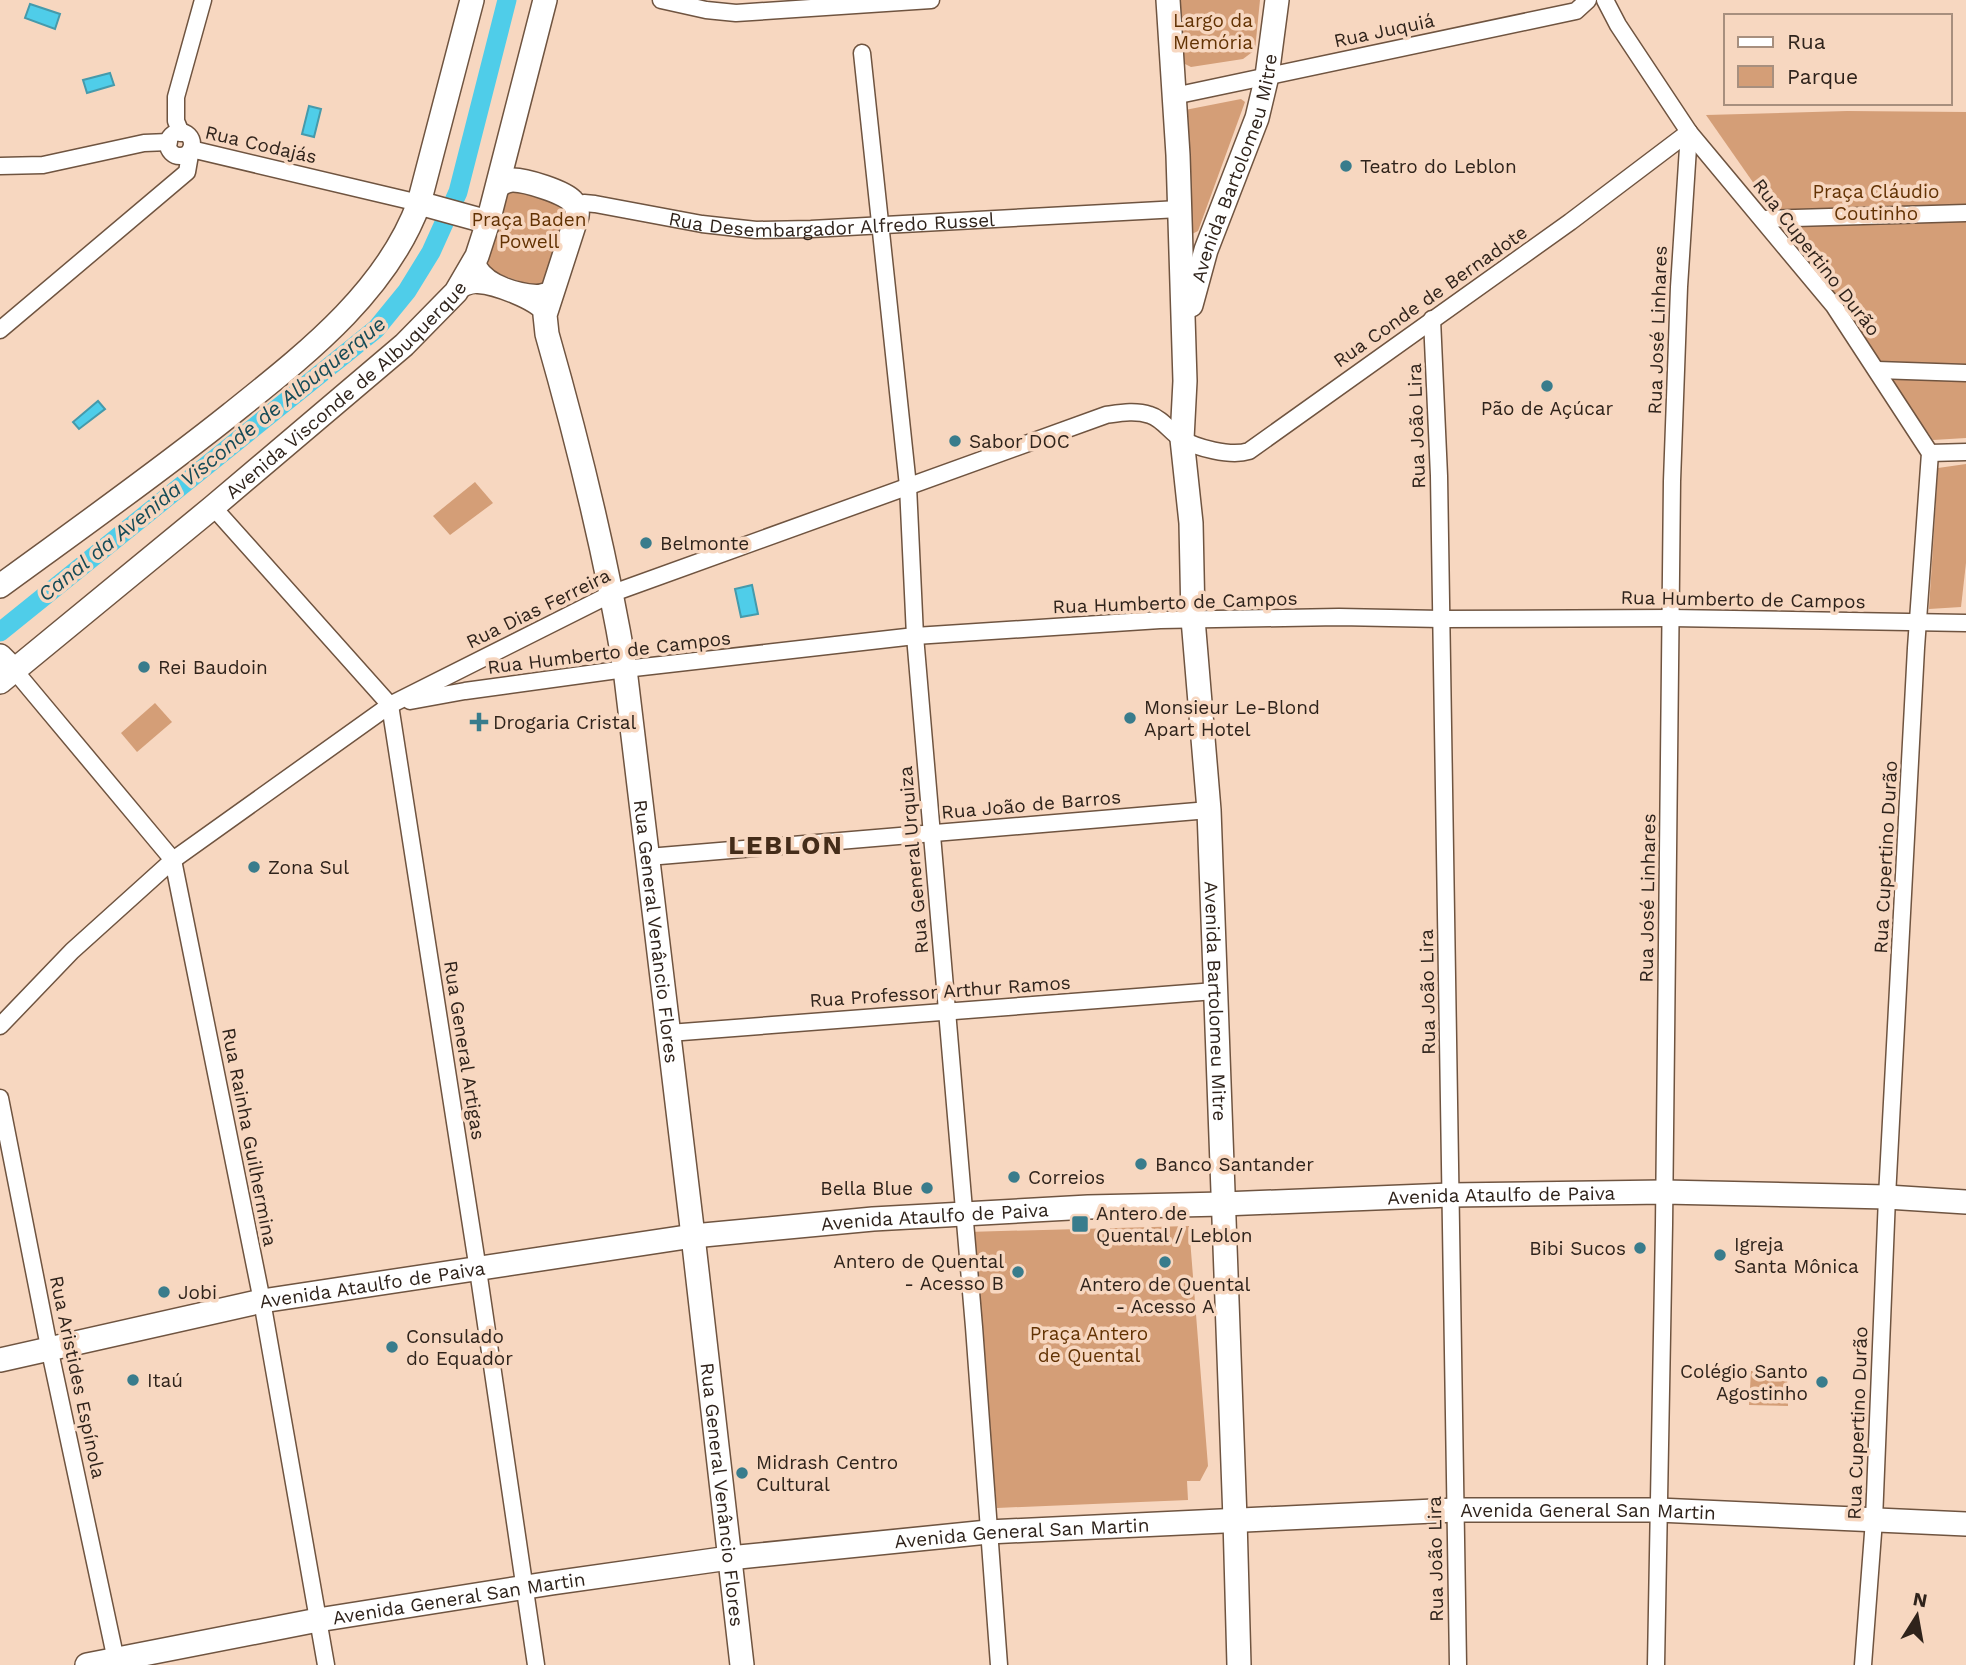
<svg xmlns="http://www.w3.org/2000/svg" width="1966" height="1665" viewBox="0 0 1966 1665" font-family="'Work Sans',sans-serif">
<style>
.green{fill:#d49e77}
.water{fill:#4fcde9;stroke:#459aab;stroke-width:2}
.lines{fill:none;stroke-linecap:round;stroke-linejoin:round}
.canal{stroke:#4fcde9;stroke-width:19}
.street-casing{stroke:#6f5440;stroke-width:19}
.secondary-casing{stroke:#6f5440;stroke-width:26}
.street{stroke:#fff;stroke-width:16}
.secondary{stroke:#fff;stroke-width:23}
.poi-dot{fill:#397c8c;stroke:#f7d7c0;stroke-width:2.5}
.labels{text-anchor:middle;stroke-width:7;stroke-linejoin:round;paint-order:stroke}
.park-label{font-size:19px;fill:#623203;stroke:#f7d7c0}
.street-label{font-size:19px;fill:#2f231b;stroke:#f7d7c0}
.poi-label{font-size:19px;fill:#2f231b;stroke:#f7d7c0;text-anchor:start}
.water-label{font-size:21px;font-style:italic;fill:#154b57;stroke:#f7d7c0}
.district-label{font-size:26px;font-weight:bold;letter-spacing:2px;fill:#442c19;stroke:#f7d7c0}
</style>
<rect width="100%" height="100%" fill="#f7d7c0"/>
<g class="green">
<polygon points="1181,0 1260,0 1255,50 1243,59 1191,67 1181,62"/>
<polygon points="1241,99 1245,102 1198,231 1192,234 1190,233 1185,110"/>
<polygon points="1847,111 1966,112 1966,438 1933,440 1706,115"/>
<polygon points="522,190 561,203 567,210 548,277 542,284 533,286 496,273 488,266 486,257 505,197 513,191"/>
<polygon points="1966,464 1966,563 1961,607 1929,609 1938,468"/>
<polygon points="475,482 493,503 450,535 433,516"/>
<polygon points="155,703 172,722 137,752 121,733"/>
<polygon points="1189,1226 1208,1466 1200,1481 1187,1481 1188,1500 997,1508 967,1232"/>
<polygon points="1751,1371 1787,1373 1788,1406 1749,1405"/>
</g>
<g class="water">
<polygon points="30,4 60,14 55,29 25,18"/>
<polygon points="110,73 114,85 87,93 83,80"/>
<polygon points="309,106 321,109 314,137 302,134"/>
<polygon points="98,401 105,409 79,429 73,422"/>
<polygon points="752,585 758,614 741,617 735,589"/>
</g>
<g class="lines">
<polyline class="canal" points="0,632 376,329 407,291 431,252 458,192 507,0"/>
<defs>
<g id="street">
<polyline points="661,0 706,10 736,13 931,0"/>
<polyline points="1605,0 1618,25 1689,132 1834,306 1930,453 1916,648 1887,1197 1874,1520 1863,1665"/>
<polyline points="862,53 908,486 915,636 974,1327 999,1665"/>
<polyline points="1174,96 1576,11 1588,0"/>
<circle cx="180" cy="144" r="12"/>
<polyline points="181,133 176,121 176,97 203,0"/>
<polyline points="0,166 43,165 144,143 169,142"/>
<path id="s1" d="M 578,210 L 584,203 L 595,204 L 702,224 L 756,230 L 811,229 L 1179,209"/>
<polyline points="1762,219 1966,213"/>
<path d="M 477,256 C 477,257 479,266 479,267 C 489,284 518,292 536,293 C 542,293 547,291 553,289"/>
<path d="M 456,292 C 463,288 470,284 478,285 C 495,286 536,301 545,315"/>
<polyline points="1432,319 1439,476 1458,1665"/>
<polyline points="0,330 187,172 191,149 419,203"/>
<polyline points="1877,370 1966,373"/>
<polyline points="1930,453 1966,452"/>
<polyline points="213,507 390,705 478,1270 536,1665"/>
<polyline points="15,671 173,860 262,1301 326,1665"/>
<polyline points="410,701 465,691 625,669 915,636 1160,620 1339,617 1441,619 1671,618 1966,623"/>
<polyline points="648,857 1209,810"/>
<path d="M 0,1026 L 72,951 L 173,860 L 390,705 L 613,593 L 1106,415 C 1120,413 1135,410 1150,415 C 1161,418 1170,431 1180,438 C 1196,448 1231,457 1249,451 L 1570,222 L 1689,132"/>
<polyline points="669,1033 1215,991"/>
<polyline points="0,1098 49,1347 117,1665"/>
<polyline points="1656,1665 1664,1225 1672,481 1679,287 1689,132"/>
</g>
<g id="secondary">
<path id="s2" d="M 1168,0 L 1178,155 L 1185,381 L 1182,439 L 1191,523 L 1193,619 L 1209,810 L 1235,1519 L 1239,1665"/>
<path id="s3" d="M 498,186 C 503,182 507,180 513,180 C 526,180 564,192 572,201 C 577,206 578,210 577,216 L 545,315 L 547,334 C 579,446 606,555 625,669 L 693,1236 L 742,1665"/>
<polyline points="419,203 488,222"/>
<path id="s4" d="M 1191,305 L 1206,250 L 1257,118 L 1267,76 L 1277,0"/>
<path d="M 0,586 C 78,529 156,474 231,414 C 303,356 386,293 419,203 L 472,0"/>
<polyline points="0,656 15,671"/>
<path id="s5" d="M 0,682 L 213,507 L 404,345 L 456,292 L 477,256 L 488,222 L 545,0"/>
<path id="s6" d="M 0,1360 L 262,1301 L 693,1236 L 873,1219 L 1088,1207 L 1223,1204 L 1450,1195 L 1664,1192 L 1887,1197 L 1966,1202"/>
<path id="s7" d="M 87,1665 L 318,1620 L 552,1583 L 729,1558 L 988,1532 L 1455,1510 L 1658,1510 L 1966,1524"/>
</g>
</defs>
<use href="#street" class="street-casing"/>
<use href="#secondary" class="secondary-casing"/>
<use href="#street" class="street"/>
<use href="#secondary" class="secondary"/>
</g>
<g class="poi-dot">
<circle cx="1346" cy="166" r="7"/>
<circle cx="1547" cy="386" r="7"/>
<circle cx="955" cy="441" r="7"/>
<circle cx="646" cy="543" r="7"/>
<circle cx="144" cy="667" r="7"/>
<circle cx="1130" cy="718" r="7"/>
<path d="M475.5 711.5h7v7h7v7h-7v7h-7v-7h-7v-7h7z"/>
<circle cx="254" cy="867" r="7"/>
<circle cx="1141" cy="1164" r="7"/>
<circle cx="1014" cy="1177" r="7"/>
<circle cx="927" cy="1188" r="7"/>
<rect x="1071" y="1215" width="18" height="18" rx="3.5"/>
<circle cx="1640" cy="1248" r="7"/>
<circle cx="1720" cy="1255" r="7"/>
<circle cx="1165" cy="1262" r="7"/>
<circle cx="1018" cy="1272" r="7"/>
<circle cx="164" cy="1292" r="7"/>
<circle cx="392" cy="1347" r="7"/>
<circle cx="133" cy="1380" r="7"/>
<circle cx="1822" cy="1382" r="7"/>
<circle cx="742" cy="1473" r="7"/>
</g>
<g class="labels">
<g class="park-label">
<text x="1213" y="27">Largo da<tspan x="1213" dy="22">Memória</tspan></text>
<text x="1876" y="198">Praça Cláudio<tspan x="1876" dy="22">Coutinho</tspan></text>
<text x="529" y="226">Praça Baden<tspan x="529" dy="22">Powell</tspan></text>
<text x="1089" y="1340">Praça Antero<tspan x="1089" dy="22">de Quental</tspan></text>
</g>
<g class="street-label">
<text transform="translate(1384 30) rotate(-12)" y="7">Rua Juquiá</text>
<text transform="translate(261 144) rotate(13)" y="7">Rua Codajás</text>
<text dy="7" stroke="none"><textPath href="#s4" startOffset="144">Avenida Bartolomeu Mitre</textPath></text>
<text dy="7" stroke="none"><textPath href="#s1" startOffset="259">Rua Desembargador Alfredo Russel</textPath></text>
<text transform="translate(1817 257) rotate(52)" y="7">Rua Cupertino Durão</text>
<text transform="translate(1430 296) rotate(-35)" y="7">Rua Conde de Bernadote</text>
<text transform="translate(1657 330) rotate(-88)" y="7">Rua José Linhares</text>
<text dy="7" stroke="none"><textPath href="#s5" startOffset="453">Avenida Visconde de Albuquerque</textPath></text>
<text transform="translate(1416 426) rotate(-92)" y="7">Rua João Lira</text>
<text transform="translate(1743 599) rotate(1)" y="7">Rua Humberto de Campos</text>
<text transform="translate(1175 602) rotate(-2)" y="7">Rua Humberto de Campos</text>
<text transform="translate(538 608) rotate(-26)" y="7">Rua Dias Ferreira</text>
<text transform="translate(609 652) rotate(-7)" y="7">Rua Humberto de Campos</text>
<text transform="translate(1031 804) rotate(-5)" y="7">Rua João de Barros</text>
<text transform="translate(1885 857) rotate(-87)" y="7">Rua Cupertino Durão</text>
<text transform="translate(913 860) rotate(-95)" y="7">Rua General Urquiza</text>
<text transform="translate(1647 898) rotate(-89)" y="7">Rua José Linhares</text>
<text dy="7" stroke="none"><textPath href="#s3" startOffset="828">Rua General Venâncio Flores</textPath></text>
<text transform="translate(940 991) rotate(-4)" y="7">Rua Professor Arthur Ramos</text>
<text transform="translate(1427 992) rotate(-91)" y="7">Rua João Lira</text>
<text dy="7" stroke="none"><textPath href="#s2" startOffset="1003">Avenida Bartolomeu Mitre</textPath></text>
<text transform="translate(465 1050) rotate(81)" y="7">Rua General Artigas</text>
<text transform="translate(250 1137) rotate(79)" y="7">Rua Rainha Guilhermina</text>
<text dy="7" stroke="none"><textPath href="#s6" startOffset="1514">Avenida Ataulfo de Paiva</textPath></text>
<text dy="7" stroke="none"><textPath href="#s6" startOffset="947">Avenida Ataulfo de Paiva</textPath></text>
<text dy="7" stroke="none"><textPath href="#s6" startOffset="380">Avenida Ataulfo de Paiva</textPath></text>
<text transform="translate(78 1377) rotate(78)" y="7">Rua Aristides Espínola</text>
<text transform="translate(1857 1423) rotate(-88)" y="7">Rua Cupertino Durão</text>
<text dy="7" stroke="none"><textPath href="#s3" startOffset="1395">Rua General Venâncio Flores</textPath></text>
<text dy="7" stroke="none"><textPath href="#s7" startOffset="1512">Avenida General San Martin</textPath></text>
<text dy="7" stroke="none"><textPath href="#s7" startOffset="945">Avenida General San Martin</textPath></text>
<text transform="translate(1435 1559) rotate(-91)" y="7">Rua João Lira</text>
<text dy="7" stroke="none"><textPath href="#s7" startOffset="378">Avenida General San Martin</textPath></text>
</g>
<g class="poi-label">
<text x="1360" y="173">Teatro do Leblon</text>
<text x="1547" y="415" text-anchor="middle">Pão de Açúcar</text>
<text x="969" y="448">Sabor DOC</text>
<text x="660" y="550">Belmonte</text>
<text x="158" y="674">Rei Baudoin</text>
<text x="1144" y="714">Monsieur Le-Blond<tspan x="1144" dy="22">Apart Hotel</tspan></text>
<text x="493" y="729">Drogaria Cristal</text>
<text x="268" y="874">Zona Sul</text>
<text x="1155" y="1171">Banco Santander</text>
<text x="1028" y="1184">Correios</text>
<text x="913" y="1195" text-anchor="end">Bella Blue</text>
<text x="1096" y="1220">Antero de<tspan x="1096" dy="22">Quental / Leblon</tspan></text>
<text x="1734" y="1251">Igreja<tspan x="1734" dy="22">Santa Mônica</tspan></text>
<text x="1626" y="1255" text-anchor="end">Bibi Sucos</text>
<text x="1004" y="1268" text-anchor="end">Antero de Quental<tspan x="1004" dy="22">- Acesso B</tspan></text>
<text x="1165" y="1291" text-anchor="middle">Antero de Quental<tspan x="1165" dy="22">- Acesso A</tspan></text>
<text x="178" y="1299">Jobi</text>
<text x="406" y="1343">Consulado<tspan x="406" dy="22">do Equador</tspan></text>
<text x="1808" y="1378" text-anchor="end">Colégio Santo<tspan x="1808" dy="22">Agostinho</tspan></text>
<text x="147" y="1387">Itaú</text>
<text x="756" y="1469">Midrash Centro<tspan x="756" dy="22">Cultural</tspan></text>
</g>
<g class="water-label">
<text transform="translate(212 459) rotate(-39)" y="7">Canal da Avenida Visconde de Albuquerque</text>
</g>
<g class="district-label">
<text x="786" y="854">LEBLON</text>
</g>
</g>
<rect x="1724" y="14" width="228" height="91" fill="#f7d7c0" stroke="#a78f7e" stroke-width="2"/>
<rect x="1738" y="37" width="35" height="10" fill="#ffffff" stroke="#a78f7e" stroke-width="2"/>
<text x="1787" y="49" font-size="21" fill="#2f231b">Rua</text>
<rect x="1738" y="66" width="35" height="21" fill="#d49e77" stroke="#a78f7e" stroke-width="2"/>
<text x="1787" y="84" font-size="21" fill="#2f231b">Parque</text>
<g transform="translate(1917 1616) rotate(11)" stroke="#f7d7c0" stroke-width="5" paint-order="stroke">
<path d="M0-5L12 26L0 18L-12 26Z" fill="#2f231b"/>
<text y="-10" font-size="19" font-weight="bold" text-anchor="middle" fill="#2f231b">N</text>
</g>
</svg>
